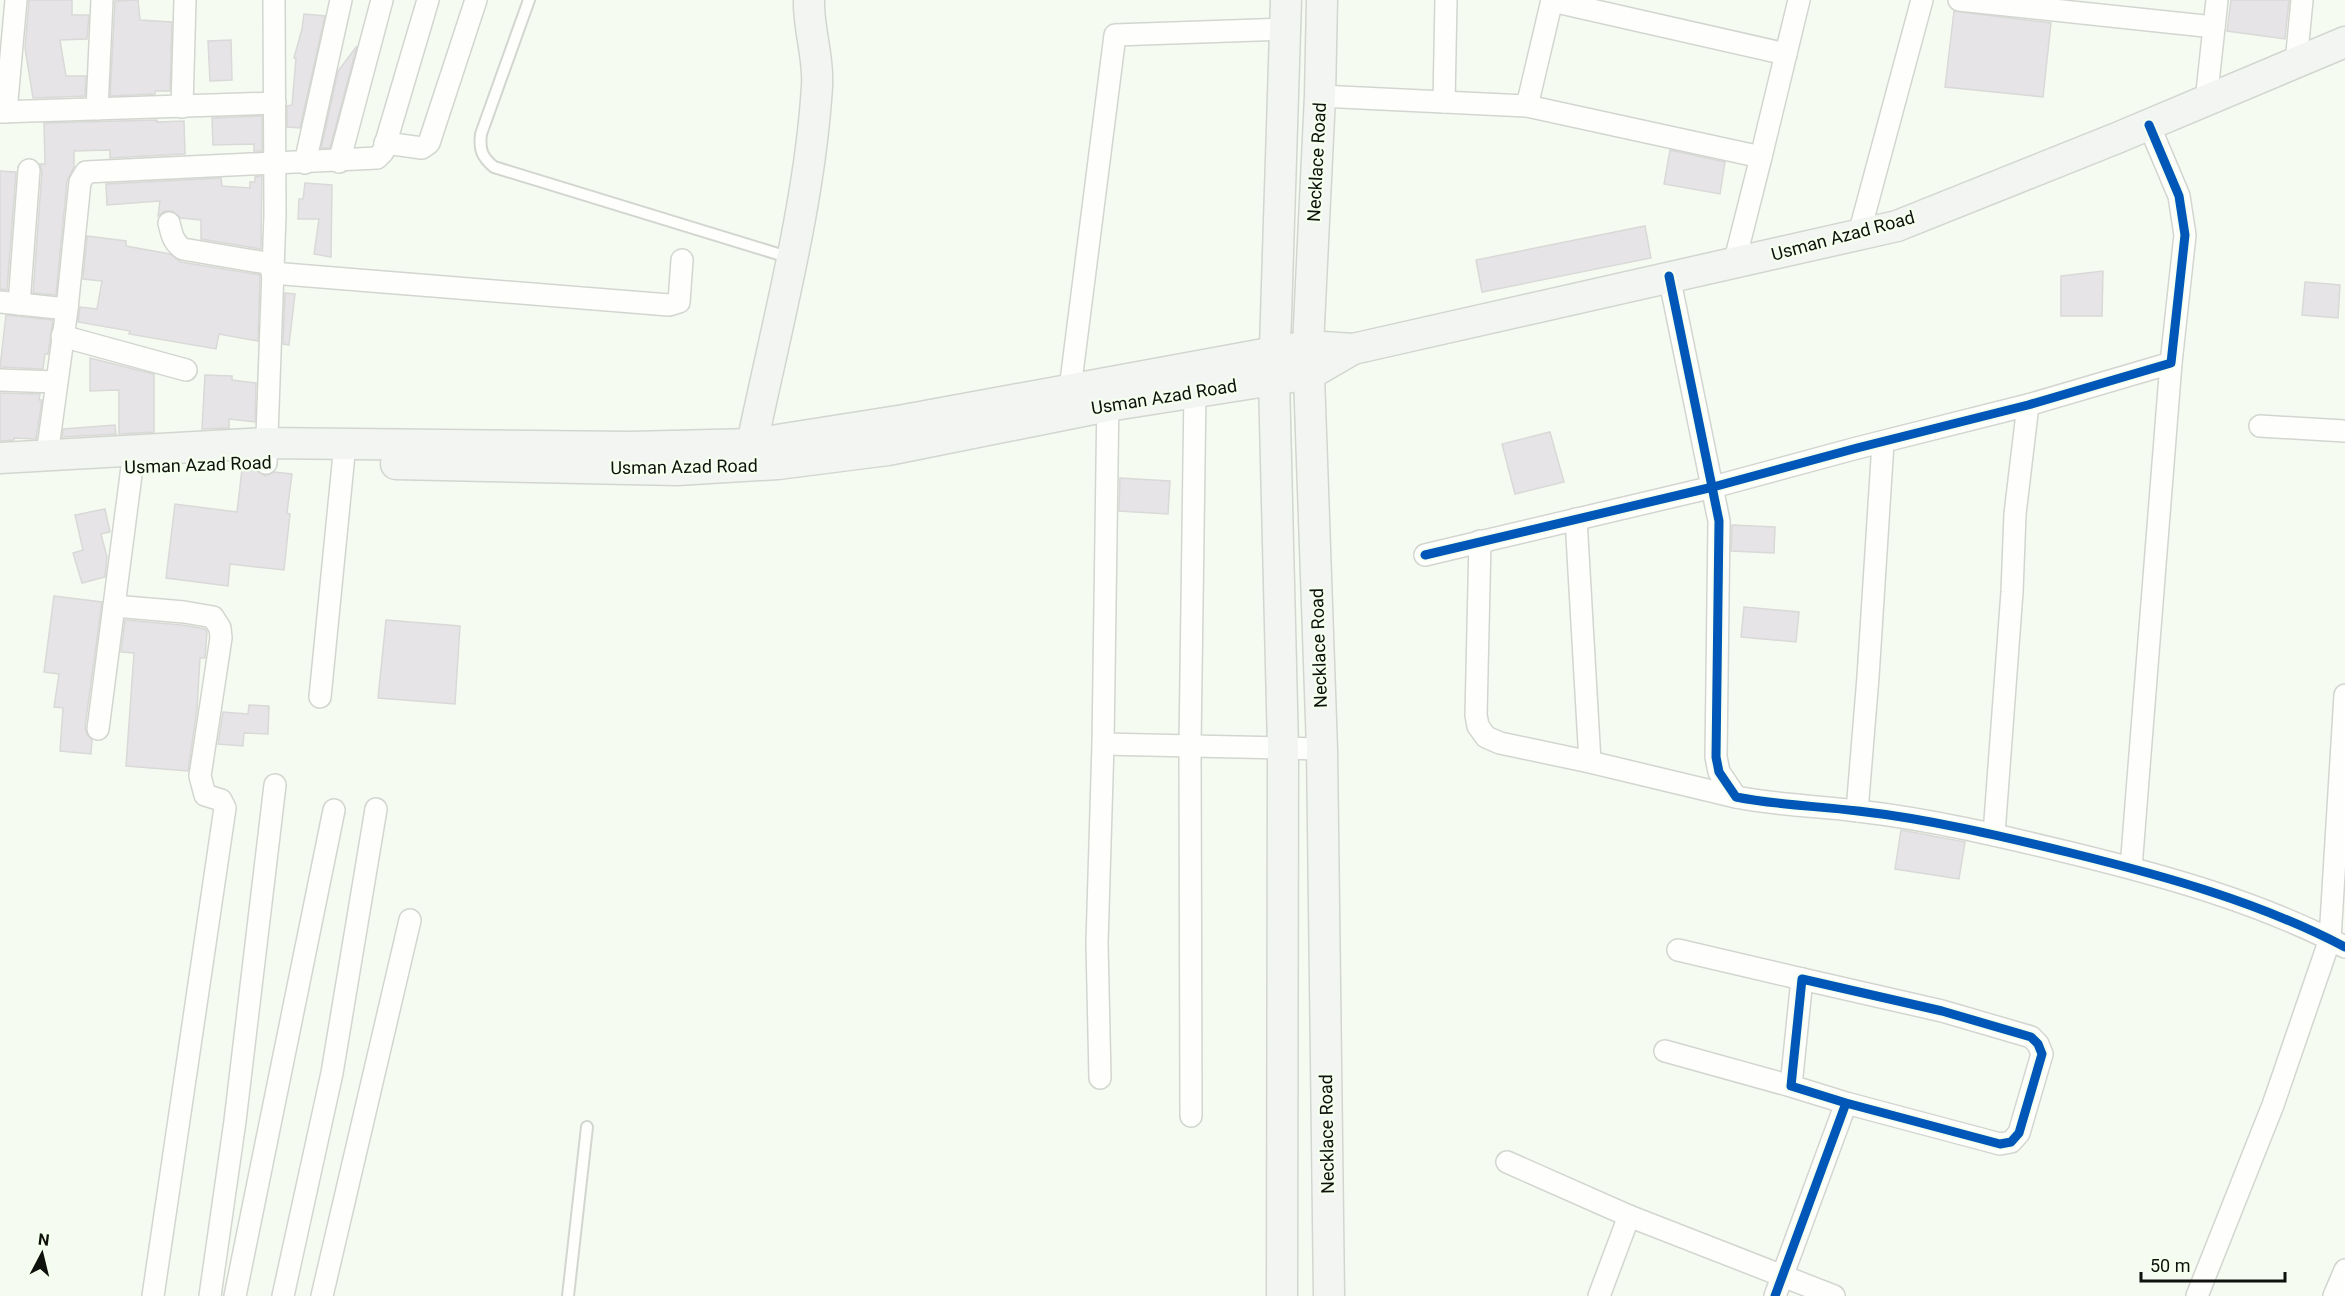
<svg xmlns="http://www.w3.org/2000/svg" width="2345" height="1296" viewBox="0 0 2345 1296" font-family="Roboto,sans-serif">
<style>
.building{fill:#e6e4e6;stroke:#d9d9d8;stroke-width:1.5}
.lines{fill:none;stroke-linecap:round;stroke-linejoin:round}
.lane-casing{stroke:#d2d6cf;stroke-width:14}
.street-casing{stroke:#d2d6cf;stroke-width:24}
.secondary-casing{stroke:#d2d6cf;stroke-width:33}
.lane{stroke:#fefefd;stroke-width:10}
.street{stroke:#fefefd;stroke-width:21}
.secondary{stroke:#f3f5f2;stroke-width:30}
.cycleway-casing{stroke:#f5ffee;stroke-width:13}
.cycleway{stroke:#0057b8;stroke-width:9}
.labels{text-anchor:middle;stroke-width:4.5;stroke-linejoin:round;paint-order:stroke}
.street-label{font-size:18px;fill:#0e110c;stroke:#f5ffee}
</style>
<rect width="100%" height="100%" fill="#f6fbf2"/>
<g class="building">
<polygon points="29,0 72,0 72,15 89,15 87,39 60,40 66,76 86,76 85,96 33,98 25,48"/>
<polygon points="138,0 140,20 172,22 170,91 155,91 155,94 110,96 115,1"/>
<polygon points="2231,0 2289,0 2285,39 2227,31"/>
<polygon points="1954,11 2051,23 2043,97 1945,87"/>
<polygon points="304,14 325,16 300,128 287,127 287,106 292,105 296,58 294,58 302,29"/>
<polygon points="231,40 232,80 210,81 208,41"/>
<polygon points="357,46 330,148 321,148 338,71"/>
<polygon points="262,116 262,151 254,151 254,144 213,145 212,118"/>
<polygon points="157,120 157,122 184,121 185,154 110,158 110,150 74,151 74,167 67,181 56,295 33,293 42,171 40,164 45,164 44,123"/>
<polygon points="1670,150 1725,162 1720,194 1664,184"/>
<polygon points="0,171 16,172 7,290 0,289"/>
<polygon points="262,176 261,249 201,239 201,220 180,218 172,211 165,211 158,216 160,201 107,205 106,184 221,178 222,186 250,188 250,182 255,182 255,177"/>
<polygon points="305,183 332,185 331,257 314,254 319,219 298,219 299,199 303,199"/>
<polygon points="1645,226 1651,258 1482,292 1476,260"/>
<polygon points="87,236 126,241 126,246 170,254 181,262 260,275 258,341 219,334 216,349 129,334 130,331 78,322 80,307 97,309 102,281 83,279"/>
<polygon points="2103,271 2102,316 2061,316 2061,276"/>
<polygon points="2305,282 2340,285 2338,318 2302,315"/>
<polygon points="285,293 295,294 289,345 283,344"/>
<polygon points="6,315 53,320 48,354 45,354 43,369 0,367"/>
<polygon points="90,358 154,374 154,432 119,434 119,390 90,391"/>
<polygon points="205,375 232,376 232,380 256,383 255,422 229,419 229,428 202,429"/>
<polygon points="0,393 40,394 39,400 42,400 36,439 14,438 14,440 0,441"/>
<polygon points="115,425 116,434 62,437 63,429"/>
<polygon points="1550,432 1564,482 1515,494 1502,444"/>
<polygon points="242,469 256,470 265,476 274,472 292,474 287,513 290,514 284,570 230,564 228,586 166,578 175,504 237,512"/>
<polygon points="1120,478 1170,481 1168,514 1119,511"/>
<polygon points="105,509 110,532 101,534 107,557 105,577 82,583 73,553 83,550 75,515"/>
<polygon points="1732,525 1775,527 1774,553 1731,551"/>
<polygon points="54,596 102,602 85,727 87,734 92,740 91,754 60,751 63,708 54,707 59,674 44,672"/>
<polygon points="1744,607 1799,612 1796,642 1741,637"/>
<polygon points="125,620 182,625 205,629 207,632 205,658 200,658 197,709 188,771 126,766 134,653 121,652"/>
<polygon points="386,620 460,626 455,704 378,698"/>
<polygon points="249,705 269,706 268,734 244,733 243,746 218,744 223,712 248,714"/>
<polygon points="1901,830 1965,842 1959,879 1895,869"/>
</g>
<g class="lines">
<defs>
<g id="lane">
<path d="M 529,0 L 481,134 C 479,150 482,157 494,167 L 791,258"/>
<polyline points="568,1296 587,1127"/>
</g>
<g id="street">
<polyline points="1959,0 2214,27"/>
<polyline points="1552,1 1786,54"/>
<polyline points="2296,63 2302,0"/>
<polyline points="1320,96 1527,106 1552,0"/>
<polyline points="2206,101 2217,0"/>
<polyline points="1444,102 1446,0"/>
<polyline points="1527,106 1761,157 1734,264"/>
<polyline points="182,107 185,0"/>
<polyline points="97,109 102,0"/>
<polyline points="0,112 275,103"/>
<polyline points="6,112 16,0"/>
<polyline points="385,143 422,148 429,143 476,0"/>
<polyline points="1761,157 1799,0"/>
<polyline points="339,162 382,0"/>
<polyline points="305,163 341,0"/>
<path d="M 169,223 C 172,235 173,242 183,249 L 272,264"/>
<polyline points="1859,234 1922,0"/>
<polyline points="272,273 669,305 679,302 682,260"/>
<path d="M 1669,276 L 1719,521 L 1716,757 L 1719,772 L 1736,797 C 1776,805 1817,806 1858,811 C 1929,819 2001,836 2071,853 C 2165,876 2259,902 2345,947"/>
<polyline points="0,302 67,309"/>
<polyline points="19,304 29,170"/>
<polyline points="62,336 186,370"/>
<polyline points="0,380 56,382"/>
<polyline points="1070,389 1115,35 1286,29"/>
<polyline points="2260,426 2345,431"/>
<polyline points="47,455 67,309 80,182 86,172 377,158 383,152 428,0"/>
<polyline points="266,463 275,215 274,0"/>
<polyline points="1576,519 1590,762"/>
<polyline points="1480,541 1476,715 1478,726 1486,737 1500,743 1590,762 1736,797"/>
<polyline points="1425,555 1713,487 1857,448 2028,405 2171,363 2185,235 2179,196 2149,125"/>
<polyline points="114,606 184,612 213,617 220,628 221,638 200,776 205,795 221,800 225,808 153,1296"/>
<polyline points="320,697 345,444"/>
<polyline points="98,729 132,467"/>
<polyline points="1103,744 1322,749"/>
<polyline points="1857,811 1868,677 1883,443"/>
<polyline points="1994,834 2012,592 2015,514 2028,405"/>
<polyline points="2131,868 2171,363"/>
<polyline points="1678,950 1802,979"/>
<polyline points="1665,1051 1791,1086"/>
<polyline points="1100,1078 1097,943 1103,744 1108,395"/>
<polyline points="1191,1116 1190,746 1195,391"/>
<polyline points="1507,1162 1629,1216 1834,1296"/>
<polyline points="210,1296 235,1121 275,785"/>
<polyline points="235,1296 334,810"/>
<polyline points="283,1296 332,1073 376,809"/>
<polyline points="322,1296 410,920"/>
<polyline points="1599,1296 1629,1216"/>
<polyline points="1775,1296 1846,1103 1791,1086 1802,979 1942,1011 2031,1037 2038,1044 2042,1054 2019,1133 2011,1142 2000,1144 1846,1103"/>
<polyline points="2197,1296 2273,1105 2330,939 2345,695"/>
<polyline points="2334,1296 2345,1270"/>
</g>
<g id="secondary">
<polyline points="1322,0 1320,96 1308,346 1322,749 1329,1296"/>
<path d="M 752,444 C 776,328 810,203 817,86 C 819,56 808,29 809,0"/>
<polyline points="0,458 265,443 631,447 752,444 904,420 1308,346 1353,349 1897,226 2117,138 2345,42"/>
<polyline points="396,464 677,470 778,464 888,450 1108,406 1310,374 1353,349"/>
<polyline points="1282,1296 1283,748 1274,379 1286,0"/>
</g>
</defs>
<use href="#lane" class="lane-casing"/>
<use href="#street" class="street-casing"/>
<use href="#secondary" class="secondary-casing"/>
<use href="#lane" class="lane"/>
<use href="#street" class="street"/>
<use href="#secondary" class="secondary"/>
<defs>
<g id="cycleway">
<path d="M 1669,276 L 1719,521 L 1716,757 L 1719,772 L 1736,797 C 1776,805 1817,806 1858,811 C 1929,819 2001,836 2071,853 C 2165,876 2259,902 2345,947"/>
<polyline points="1425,555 1713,487 1857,448 2028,405 2171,363 2185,235 2179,196 2149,125"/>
<polyline points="1775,1296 1846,1103 1791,1086 1802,979 1942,1011 2031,1037 2038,1044 2042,1054 2019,1133 2011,1142 2000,1144 1846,1103"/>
</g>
</defs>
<use href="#cycleway" class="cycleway-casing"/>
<use href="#cycleway" class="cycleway"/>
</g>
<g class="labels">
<g class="street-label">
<text transform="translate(1317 162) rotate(-87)" y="6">Necklace Road</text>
<text transform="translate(1843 236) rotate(-15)" y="6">Usman Azad Road</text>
<text transform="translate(1164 397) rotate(-9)" y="6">Usman Azad Road</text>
<text transform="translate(198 465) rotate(-2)" y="6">Usman Azad Road</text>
<text transform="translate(684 467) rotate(-1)" y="6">Usman Azad Road</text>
<text transform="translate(1319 648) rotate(-92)" y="6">Necklace Road</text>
<text transform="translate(1327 1134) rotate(-91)" y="6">Necklace Road</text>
</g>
</g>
<g transform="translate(42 1254) rotate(7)" stroke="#f5ffee" stroke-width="4.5" paint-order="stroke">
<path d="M0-4.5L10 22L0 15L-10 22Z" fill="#0e110c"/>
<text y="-9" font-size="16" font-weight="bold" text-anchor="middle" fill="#0e110c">N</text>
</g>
<path d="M2141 1272v9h144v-9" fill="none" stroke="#0e110c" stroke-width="3"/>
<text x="2150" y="1272" font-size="18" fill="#0e110c" stroke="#f5ffee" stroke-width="4.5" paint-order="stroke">50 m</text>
</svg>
